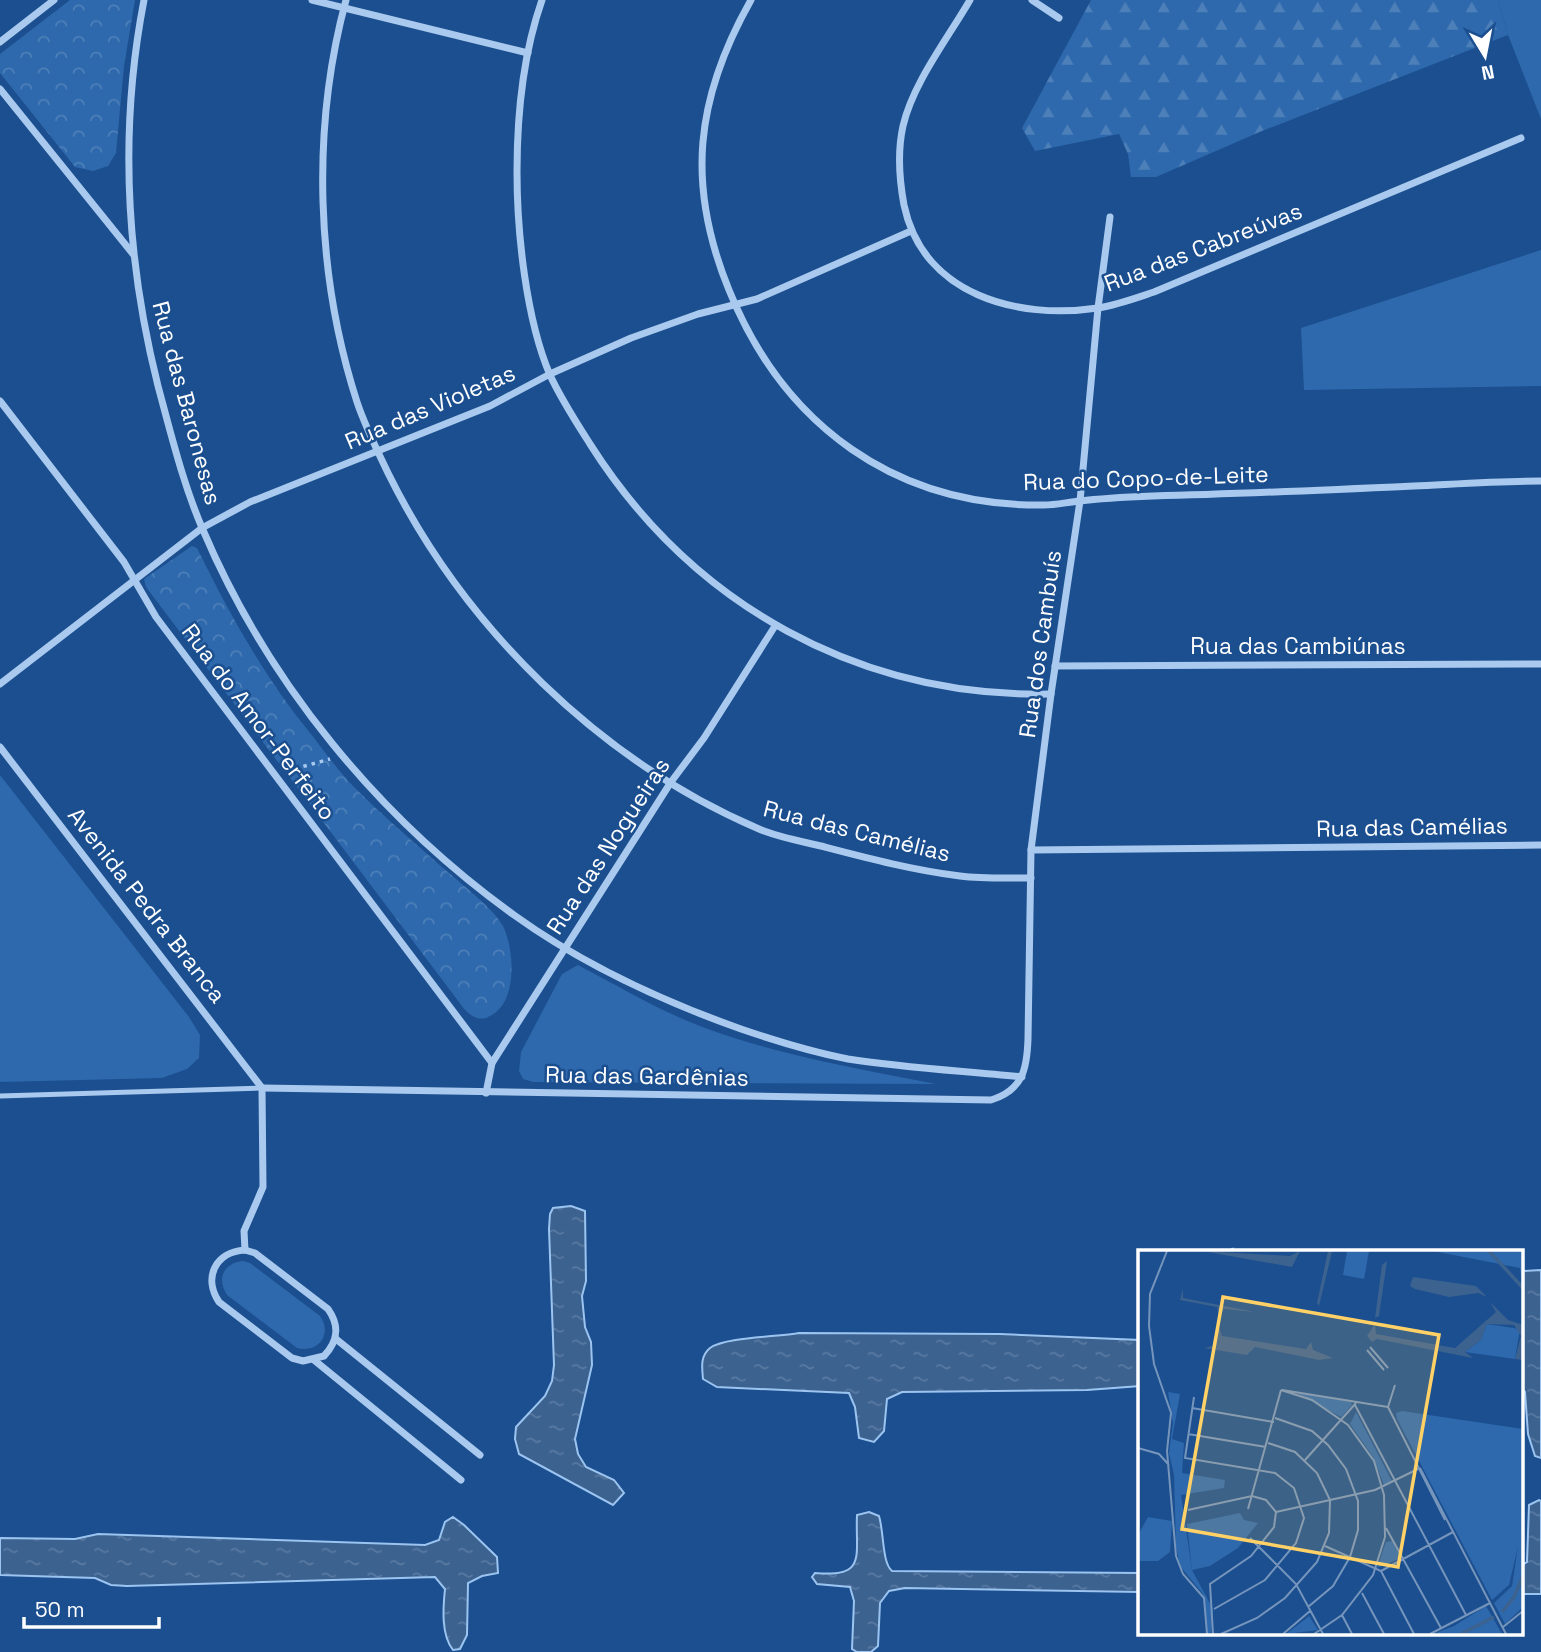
<svg xmlns="http://www.w3.org/2000/svg" width="1541" height="1652" viewBox="0 0 1541 1652" font-family="'Space Grotesk',sans-serif">
<style>
.grass{fill:#2e69ad}
.forest{fill:url(#forest-firs)}
.park{fill:url(#park-crowns)}
.water{fill:url(#water-ripples);stroke:#9cc4f0;stroke-width:2}
.lines{fill:none;stroke-linecap:round;stroke-linejoin:round}
.path{stroke:#a9c9ee;stroke-width:3.5;stroke-dasharray:3.5 5;stroke-linecap:butt}
.lane{stroke:#a9c9ee;stroke-width:5}
.street{stroke:#a9c9ee;stroke-width:7}
.labels{text-anchor:middle;stroke-width:5;stroke-linejoin:round;paint-order:stroke}
.street-label{font-size:23px;fill:#fff;stroke:#1b4f8f}
.inset-river{fill:none;stroke:#3c6290;stroke-width:3.5}
.inset-road{fill:none;stroke:#7695bc;stroke-width:2}
.view{fill:#ffd166;fill-opacity:0.15;stroke:#ffd166;stroke-width:3.5}
.inset-edge{fill:none;stroke:#fff;stroke-width:3.5}
</style>
<defs>
<pattern id="forest-firs" width="22" height="20" patternUnits="userSpaceOnUse" patternTransform="scale(1.75)"><rect width="22" height="20" fill="#2e69ad"/><path d="M5 1l3.5 6h-7zM16 11l3.5 6h-7z" fill="#4d80b9"/></pattern>
<pattern id="park-crowns" width="20" height="18" patternUnits="userSpaceOnUse" patternTransform="scale(1.75)"><rect width="20" height="18" fill="#2e69ad"/><path d="M2 6a3 3 0 1 1 6 0M12 15a3 3 0 1 1 6 0" fill="none" stroke="#4d80b9"/></pattern>
<pattern id="water-ripples" width="26" height="14" patternUnits="userSpaceOnUse" patternTransform="scale(1.75)"><rect width="26" height="14" fill="#3c6290"/><path d="M2 4q2-2 4 0t4 0M15 11q2-2 4 0t4 0" fill="none" stroke="#597aa1"/></pattern>
</defs>
<rect width="100%" height="100%" fill="#1b4f8f"/>
<g class="grass">
<polygon points="1498,0 1541,0 1541,119 1508,35"/>
<polygon points="1541,250 1541,386 1304,390 1301,328"/>
<polygon points="0,775 189,1017 200,1035 199,1058 187,1069 162,1078 0,1082"/>
<path d="M 578,965 C 620,987 663,1013 708,1029 C 782,1056 859,1069 936,1084 L 533,1082 L 523,1079 L 519,1071 L 521,1052 L 562,974 Z"/>
<path d="M 243,1261 L 250,1263 L 320,1316 C 333,1334 318,1354 297,1348 L 227,1295 C 216,1278 224,1263 243,1261 Z"/>
</g>
<polygon class="forest" points="1091,0 1498,0 1508,35 1262,131 1156,177 1131,177 1128,154 1119,134 1035,151 1022,128"/>
<g class="park">
<polygon points="70,0 135,0 124,66 116,153 108,166 93,171 75,167 0,73 0,54"/>
<path d="M 192,546 L 197,548 C 229,613 264,677 311,734 C 325,752 339,772 355,788 C 380,813 407,836 434,860 C 451,876 492,906 503,926 C 515,951 518,1005 488,1017 C 480,1021 472,1017 465,1010 L 146,587 L 144,579 Z"/>
</g>
<g class="water">
<polygon points="571,1206 585,1211 586,1281 582,1296 585,1327 591,1342 592,1365 575,1439 578,1454 586,1467 614,1480 624,1493 613,1505 519,1454 515,1439 516,1427 545,1396 552,1381 554,1365 549,1229 550,1214 553,1208"/>
<polygon points="1541,1270 1541,1458 1535,1456 1528,1434 1525,1392 1522,1389 1522,1271"/>
<path d="M 799,1333 L 1000,1334 L 1140,1340 L 1140,1386 L 1087,1390 L 902,1392 L 887,1399 L 884,1431 L 874,1442 L 859,1438 L 855,1407 L 849,1393 L 717,1387 L 703,1379 C 702,1368 700,1356 710,1348 C 725,1337 778,1337 799,1333 Z"/>
<polygon points="1539,1500 1541,1501 1541,1594 1522,1594 1522,1565 1527,1562 1529,1505"/>
<path d="M 869,1512 L 879,1516 C 884,1532 882,1563 892,1571 L 1140,1573 L 1140,1592 L 905,1588 L 889,1591 L 880,1603 L 878,1646 L 871,1652 L 857,1652 L 852,1649 L 854,1601 L 850,1587 L 817,1584 L 812,1577 L 815,1573 C 868,1578 855,1555 857,1515 Z"/>
<path d="M 453,1517 L 464,1525 L 497,1557 L 498,1573 L 482,1576 L 468,1583 L 467,1635 L 460,1649 L 453,1650 C 441,1635 443,1608 445,1589 L 435,1577 L 127,1586 L 111,1585 L 95,1578 L 0,1575 L 0,1538 L 75,1539 L 98,1534 L 425,1545 L 439,1540 L 445,1522 Z"/>
</g>
<g class="lines">
<g class="path">
<polyline points="287,771 330,759"/>
<polyline points="1232,1248 1233,1251"/>
</g>
<polyline class="lane" points="0,1096 262,1088"/>
<g class="street">
<path d="M 144,0 C 119,129 126,259 158,386 C 171,434 183,484 203,530 C 268,683 379,818 514,915 C 582,964 662,1001 741,1029 C 776,1041 812,1052 848,1059 C 905,1068 965,1071 1022,1077"/>
<polyline points="312,0 528,53"/>
<path d="M 346,0 C 311,129 316,275 357,402 C 365,426 377,450 388,473 C 464,627 600,761 759,829 C 778,837 800,841 821,846 C 867,858 912,870 960,876 C 983,879 1007,878 1031,878"/>
<path d="M 542,0 C 523,54 517,114 517,172 C 517,232 526,319 550,375 C 561,399 576,422 590,444 C 692,605 859,698 1051,694"/>
<path d="M 751,0 C 695,99 686,185 729,290 C 784,426 896,507 1044,505 C 1056,505 1068,502 1080,501 C 1104,498 1128,497 1153,496 C 1240,494 1327,490 1414,486 C 1456,484 1499,481 1541,481"/>
<path d="M 970,0 C 948,38 913,83 903,126 C 897,153 899,178 904,205 C 923,295 1017,320 1098,308 C 1117,305 1136,298 1154,292 L 1521,138"/>
<polyline points="1032,0 1059,18"/>
<polyline points="0,42 54,0"/>
<polyline points="0,89 133,254"/>
<polyline points="0,401 124,562 156,617 492,1063"/>
<polyline points="1055,666 1541,664"/>
<polyline points="0,684 202,528 250,502 490,406 550,374 631,338 698,314 757,299 911,231"/>
<polyline points="0,747 262,1088"/>
<polyline points="1031,850 1541,845"/>
<path d="M 262,1088 L 991,1100 C 1023,1090 1027,1069 1028,1039 L 1031,850 L 1051,694 L 1080,501 L 1098,308 L 1110,217"/>
<polyline points="486,1093 492,1063 671,782 704,738 775,626"/>
<path d="M 245,1250 L 255,1253 L 328,1309 C 340,1326 338,1341 324,1356 L 303,1361 L 292,1358 L 219,1302 C 203,1278 215,1252 245,1250 Z"/>
<polyline points="245,1250 244,1231 263,1187 262,1088"/>
<polyline points="336,1339 480,1455"/>
<polyline points="314,1360 461,1480"/>
</g>
</g>
<g class="labels">
<g class="street-label">
<text transform="translate(1203 247) rotate(-21)" y="8">Rua das Cabreúvas</text>
<text transform="translate(187 403) rotate(75)" y="8">Rua das Baronesas</text>
<text transform="translate(430 407) rotate(-23)" y="8">Rua das Violetas</text>
<text transform="translate(1146 478) rotate(-2)" y="8">Rua do Copo-de-Leite</text>
<text transform="translate(1040 644) rotate(-82)" y="8">Rua dos Cambuís</text>
<text x="1298" y="654">Rua das Cambiúnas</text>
<text transform="translate(259 722) rotate(53)" y="8">Rua do Amor-Perfeito</text>
<text transform="translate(1412 827) rotate(-1)" y="8">Rua das Camélias</text>
<text transform="translate(857 831) rotate(14)" y="8">Rua das Camélias</text>
<text transform="translate(608 846) rotate(-57)" y="8">Rua das Nogueiras</text>
<text transform="translate(147 905) rotate(52)" y="8">Avenida Pedra Branca</text>
<text transform="translate(647 1076) rotate(1)" y="8">Rua das Gardênias</text>
</g>
</g>
<g transform="translate(1138 1250)">
<rect width="385" height="385" fill="#1b4f8f"/>
<path d="M 155,141 L 213,152 L 214,155 L 203,167 ZM 30,142 L 42,144 L 34,189 L 46,193 L 44,223 L 87,230 L 86,238 L 43,245 L 54,320 L 75,359 L 73,384 L 69,384 L 65,344 L 42,316 L 38,297 L 36,225 L 31,203 L 35,173 ZM 264,161 L 385,179 L 385,357 L 367,374 L 356,353 L 374,336 L 380,297 L 371,335 L 354,350 L 259,169 L 258,163 ZM 348,356 L 364,384 L 298,383 L 316,376 Z" fill="#2e69ad"/>
<path d="M 295,1 L 385,1 L 385,40 L 382,18 ZM 349,74 L 382,79 L 377,109 L 327,102 L 343,90 ZM 102,263 L 106,270 L 120,273 L 100,298 L 72,316 L 54,320 L 49,274 ZM 10,267 L 34,271 L 32,302 L 20,311 L 0,311 L 0,285 Z" fill="#2e69ad"/>
<path d="M 209,1 L 231,1 L 226,29 L 205,25 ZM 218,162 L 254,231 L 246,235 L 235,207 L 212,174 ZM 254,291 L 263,308 L 239,318 L 248,292 ZM 171,366 L 180,380 L 148,384 L 170,367 Z" fill="#2e69ad"/>
<path d="M 64,1 L 152,6 L 162,1 L 154,17 ZM 190,1 L 194,2 L 181,56 L 179,53 ZM 249,11 L 241,66 L 237,68 L 244,15 ZM 275,27 L 338,36 L 349,47 L 340,43 L 311,47 L 277,39 L 272,36 ZM 45,38 L 45,48 L 117,62 L 86,59 L 81,68 L 79,57 L 42,50 ZM 352,52 L 370,70 L 385,75 L 385,110 L 377,109 L 383,86 L 376,75 L 349,74 L 343,90 L 327,102 L 335,108 L 239,89 L 234,92 L 229,86 L 237,74 L 238,84 L 317,98 L 358,62 ZM 80,74 L 84,86 L 168,99 L 173,92 L 175,100 L 195,108 L 181,110 L 117,97 L 109,105 L 66,98 L 74,96 Z" fill="#3c6290"/>
<path class="inset-river" d="M 351,1 L 385,38M 364,362 L 376,347 L 385,326M 323,384 L 356,367"/>
<path class="inset-road" d="M 29,1 L 12,44 L 11,76 L 16,114 L 33,163 L 29,201 L 38,306 L 45,324 L 66,348 L 69,384M 232,97 L 250,118M 229,100 L 246,120M 143,140 L 174,150 L 210,175 L 236,211 L 246,245 L 247,287 L 235,325 L 204,365 L 176,384M 144,140 L 250,157M 56,147 L 47,208 L 137,223 L 156,238 L 166,268 L 158,293 L 127,330 L 76,359M 217,155 L 328,365M 250,157 L 307,270M 250,157 L 257,135M 54,158 L 136,172M 137,168 L 174,181 L 190,195 L 208,219 L 220,251 L 220,280 L 212,307 L 195,336 L 170,357M 50,184 L 128,197M 0,198 L 21,204 L 31,215M 167,210 L 218,153M 282,218 L 368,384M 110,259 L 143,140M 50,260 L 114,246 L 128,250 L 138,262 L 136,277 L 113,306 L 72,334 L 75,384M 138,262 L 237,240 L 282,218M 248,278 L 303,378M 112,288 L 158,334 L 185,384M 187,296 L 243,321 L 276,384M 243,321 L 315,282M 224,343 L 246,384M 204,365 L 214,384M 365,377 L 385,361M 83,384 L 119,368 L 147,348 L 179,312 L 191,283 L 192,250 L 179,223 L 157,202 L 130,193M 145,384 L 172,361M 292,384 L 352,353"/>
<path class="view" d="M 85,47 L 301,85 L 260,317 L 44,279 Z"/>
<rect width="385" height="385" class="inset-edge"/>
</g>
<g transform="translate(1485 56) rotate(170)" stroke="#1b4f8f" stroke-width="5" paint-order="stroke">
<path d="M0-5L12 26L0 18L-12 26Z" fill="#ffffff"/>
<text y="-10" font-size="19" font-weight="bold" text-anchor="middle" fill="#ffffff">N</text>
</g>
<path d="M24 1617v10h135v-10" fill="none" stroke="#ffffff" stroke-width="3.5"/>
<text x="35" y="1617" font-size="21" fill="#ffffff" stroke="#1b4f8f" stroke-width="5" paint-order="stroke">50 m</text>
</svg>
